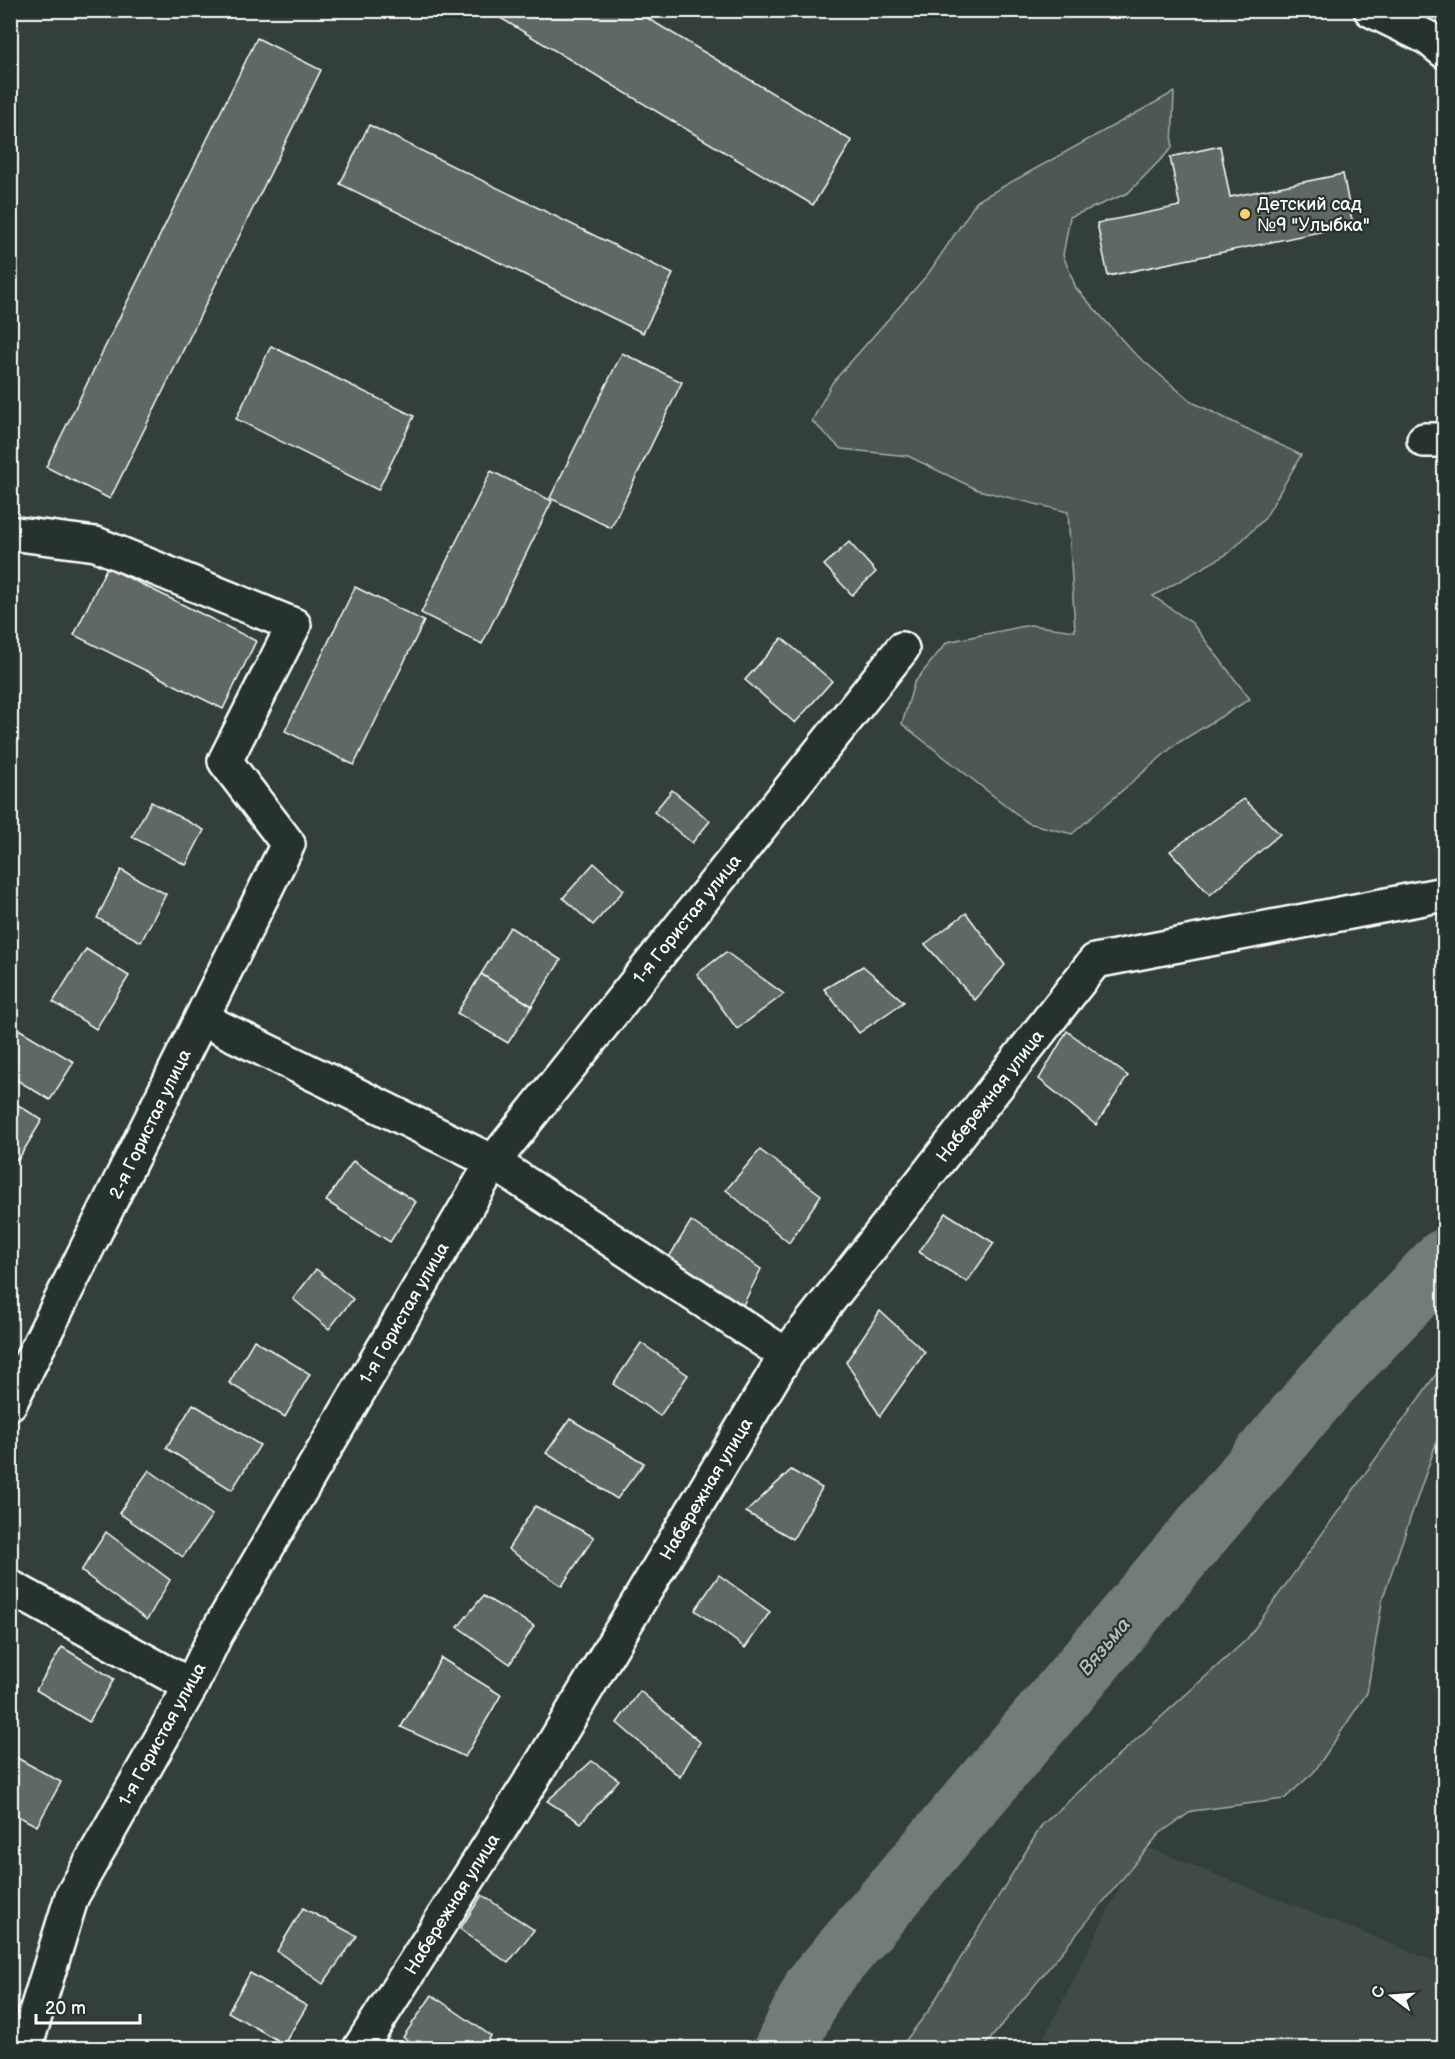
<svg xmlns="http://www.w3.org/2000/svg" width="1455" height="2059" viewBox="0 0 1455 2059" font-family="'Balsamiq Sans',sans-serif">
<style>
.built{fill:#404c47}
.green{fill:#4d5853;stroke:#a6aca9;stroke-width:1.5}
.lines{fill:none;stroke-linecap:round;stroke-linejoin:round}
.river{stroke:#737b78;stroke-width:62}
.building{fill:#5f6964;stroke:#fff;stroke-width:1.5}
.minor-casing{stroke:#fff;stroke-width:38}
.minor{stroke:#26332d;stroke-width:33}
.poi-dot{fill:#ffd166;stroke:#26332d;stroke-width:2}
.labels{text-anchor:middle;stroke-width:4.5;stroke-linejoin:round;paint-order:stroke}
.poi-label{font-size:18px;fill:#fff;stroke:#26332d;text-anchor:start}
.street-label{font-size:18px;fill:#fff;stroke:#26332d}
.water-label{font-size:20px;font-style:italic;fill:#b9bdbc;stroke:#26332d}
</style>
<rect width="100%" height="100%" fill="#333f3a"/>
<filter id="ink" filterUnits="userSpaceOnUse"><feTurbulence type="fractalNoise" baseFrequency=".0167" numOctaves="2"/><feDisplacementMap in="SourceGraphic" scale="12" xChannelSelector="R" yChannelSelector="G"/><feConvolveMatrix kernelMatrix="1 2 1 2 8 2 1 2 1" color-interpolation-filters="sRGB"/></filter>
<g filter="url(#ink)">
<polygon class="built" points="1141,1845 1444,1965 1444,2048 1039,2048"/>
<g class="green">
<polygon points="1174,92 1172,148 1128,193 1070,217 1063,255 1076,288 1133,352 1192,402 1301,455 1265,518 1229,553 1153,596 1192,623 1250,699 1176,744 1072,834 1028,823 902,724 914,683 947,642 1030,625 1075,631 1068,512 978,490 908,456 841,449 812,421 832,383 928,274 977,201"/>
<polygon points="1444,1363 1444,1431 1438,1438 1383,1597 1367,1693 1314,1772 1284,1799 1192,1811 1159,1834 983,2048 900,2048 929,2010 1042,1825 1247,1639"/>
</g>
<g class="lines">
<polyline class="river" points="785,2048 815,1986 1325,1385 1444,1260"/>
</g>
<g class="building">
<polygon points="487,10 634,10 852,141 813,205"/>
<polygon points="257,38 321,70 110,499 46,467"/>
<polygon points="369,125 673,274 643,333 340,184"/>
<polygon points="1220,146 1230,197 1343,174 1353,225 1108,276 1097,223 1180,206 1170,157"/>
<polygon points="271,346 414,416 378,490 236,419"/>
<polygon points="622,353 682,382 611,528 550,498"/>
<polygon points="491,471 552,501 482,644 421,613"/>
<polygon points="849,542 876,572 852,595 824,565"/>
<polygon points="107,567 256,641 223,709 74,635"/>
<polygon points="355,587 424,621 354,765 285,731"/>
<polygon points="782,638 832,681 795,723 745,680"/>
<polygon points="672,790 710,821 692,843 654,812"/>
<polygon points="1244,799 1280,834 1210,895 1170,851"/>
<polygon points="151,802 204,830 186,865 132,837"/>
<polygon points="594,863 624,890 593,925 563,898"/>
<polygon points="121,870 166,894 141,942 97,918"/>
<polygon points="966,913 1005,965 975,1000 925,944"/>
<polygon points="510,927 561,960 532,1006 481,974"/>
<polygon points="86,949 129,976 96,1029 53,1002"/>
<polygon points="726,952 784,994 737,1029 697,974"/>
<polygon points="863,966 904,1002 859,1033 824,989"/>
<polygon points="481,974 532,1006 508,1043 457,1013"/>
<polygon points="10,1024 74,1062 50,1100 10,1076"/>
<polygon points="1067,1031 1128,1076 1096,1125 1039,1079"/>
<polygon points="10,1100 42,1120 18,1160 10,1156"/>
<polygon points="760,1150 821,1195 789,1243 726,1190"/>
<polygon points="353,1161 416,1202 390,1242 326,1201"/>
<polygon points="946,1213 994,1243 967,1282 919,1252"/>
<polygon points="691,1221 761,1269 735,1321 660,1272"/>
<polygon points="316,1269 353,1299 329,1329 293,1299"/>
<polygon points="880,1311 925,1352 880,1416 846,1362"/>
<polygon points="254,1340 310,1374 285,1417 229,1383"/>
<polygon points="641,1343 688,1375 660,1416 613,1384"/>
<polygon points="193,1404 260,1445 232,1490 166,1448"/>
<polygon points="570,1419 644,1463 617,1499 546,1453"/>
<polygon points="149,1470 212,1515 183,1557 119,1513"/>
<polygon points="791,1470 822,1488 793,1539 746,1512"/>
<polygon points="535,1506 594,1537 562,1586 508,1549"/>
<polygon points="106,1532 170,1580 147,1620 81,1571"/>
<polygon points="719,1575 770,1612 745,1648 695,1610"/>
<polygon points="483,1596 534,1626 510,1664 458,1627"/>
<polygon points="62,1647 114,1679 89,1722 36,1690"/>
<polygon points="441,1658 501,1695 465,1757 401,1727"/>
<polygon points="640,1691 700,1742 680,1777 617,1723"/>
<polygon points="10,1754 61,1782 37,1826 10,1812"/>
<polygon points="592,1761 619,1780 581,1823 547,1801"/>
<polygon points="482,1895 534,1930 508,1963 460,1929"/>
<polygon points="303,1908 357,1936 323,1984 277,1951"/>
<polygon points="250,1973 307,2006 284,2044 228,2012"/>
<polygon points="432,1995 491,2036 483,2048 417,2048 403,2037"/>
</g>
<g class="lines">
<defs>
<g id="minor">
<polyline points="1371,10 1428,38 1444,51"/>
<polyline points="1424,440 1444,440"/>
<polyline points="10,533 96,544 294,625 225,761 288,844 10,1403"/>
<polyline points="202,1019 493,1162 786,1355"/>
<polyline points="10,1587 191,1686"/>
<polyline points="25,2048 72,1896 191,1686 215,1636 493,1162 902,649"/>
<polyline points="360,2048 541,1765 786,1355 1095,961 1444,894"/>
</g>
</defs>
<use href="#minor" class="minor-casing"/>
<use href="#minor" class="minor"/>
</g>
</g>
<circle class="poi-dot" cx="1245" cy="214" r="6"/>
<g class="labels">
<g class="poi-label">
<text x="1257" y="210">Детский сад<tspan x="1257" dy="21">№9 "Улыбка"</tspan></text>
</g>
<g class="street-label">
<text transform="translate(687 919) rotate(-51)" y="6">1-я Гористая улица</text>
<text transform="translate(990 1096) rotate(-52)" y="6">Набережная улица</text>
<text transform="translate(150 1124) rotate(-64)" y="6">2-я Гористая улица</text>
<text transform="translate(404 1313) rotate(-60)" y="6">1-я Гористая улица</text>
<text transform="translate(706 1489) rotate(-59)" y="6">Набережная улица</text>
<text transform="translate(162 1734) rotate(-61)" y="6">1-я Гористая улица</text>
<text transform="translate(452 1904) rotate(-58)" y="6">Набережная улица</text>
</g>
<g class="water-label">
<text transform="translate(1104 1646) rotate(-50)" y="7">Вязьма</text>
</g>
</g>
<rect width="1455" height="2059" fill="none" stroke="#26332d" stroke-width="36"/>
<rect x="18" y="18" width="1419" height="2023" fill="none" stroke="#fff" stroke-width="2" filter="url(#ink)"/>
<g transform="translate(1392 1996) rotate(286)" stroke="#26332d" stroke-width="4.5" paint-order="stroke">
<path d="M0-4.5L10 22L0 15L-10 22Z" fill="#ffffff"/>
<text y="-9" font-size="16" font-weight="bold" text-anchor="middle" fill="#ffffff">С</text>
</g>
<path d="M36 2014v9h104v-9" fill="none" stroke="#ffffff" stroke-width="3"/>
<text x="45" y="2014" font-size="18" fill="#ffffff" stroke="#26332d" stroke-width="4.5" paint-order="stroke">20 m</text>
</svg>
